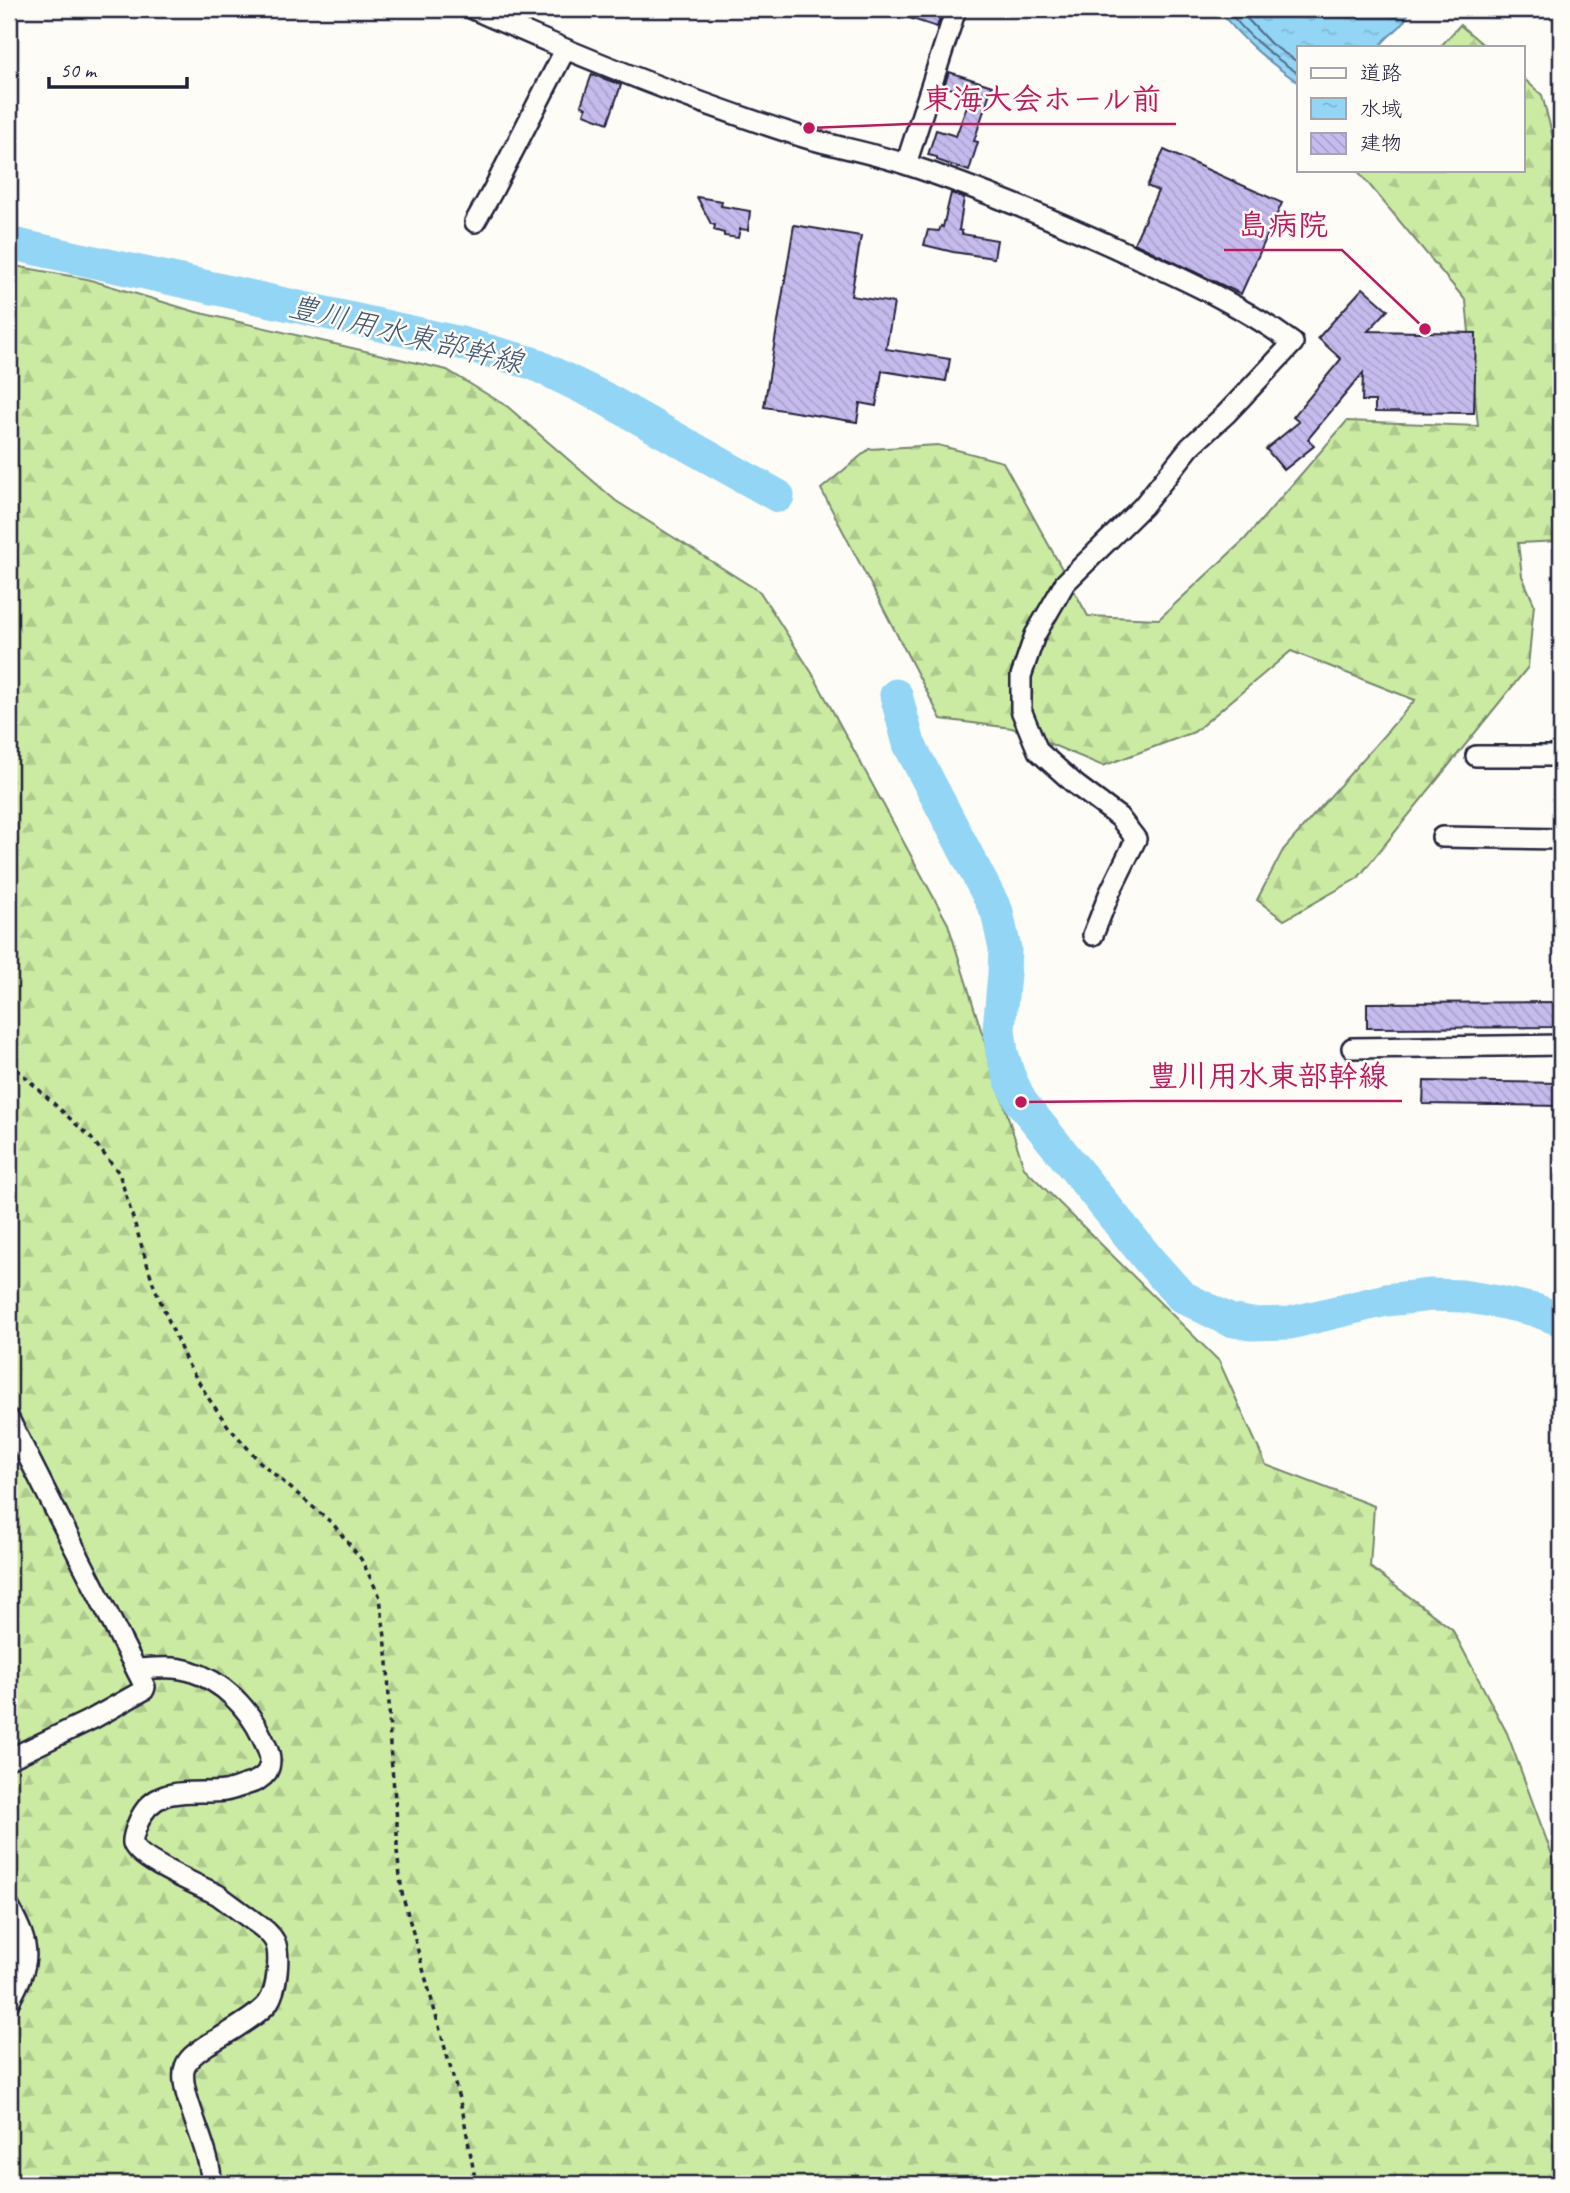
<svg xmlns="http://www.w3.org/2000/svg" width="1570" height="2193" viewBox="0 0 1570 2193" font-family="Caveat,'Klee One',sans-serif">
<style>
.forest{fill:url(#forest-firs);stroke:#76866f;stroke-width:2}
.water{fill:url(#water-ripples);stroke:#658daa;stroke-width:2}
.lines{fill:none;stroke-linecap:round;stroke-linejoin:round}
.shore{stroke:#4f6a85;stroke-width:2}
.river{stroke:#92d5f4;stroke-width:33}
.building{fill:url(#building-back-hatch);stroke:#22223b;stroke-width:2}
.minor-casing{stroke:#22223b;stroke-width:24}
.path{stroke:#22223b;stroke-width:3.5;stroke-dasharray:5 5;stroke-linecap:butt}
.minor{stroke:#fdfcf7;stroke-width:19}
.labels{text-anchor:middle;stroke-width:5;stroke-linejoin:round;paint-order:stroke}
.water-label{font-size:30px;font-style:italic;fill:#445872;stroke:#fdfcf7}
.leader{fill:none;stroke:#c2185b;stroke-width:2.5}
.callout-dot{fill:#c2185b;stroke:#fdfcf7;stroke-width:2.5}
.callout-label{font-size:30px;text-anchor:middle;font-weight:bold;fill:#c2185b;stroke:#fdfcf7;stroke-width:5;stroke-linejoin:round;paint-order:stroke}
</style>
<defs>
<pattern id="forest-firs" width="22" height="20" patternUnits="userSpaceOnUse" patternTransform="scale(1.75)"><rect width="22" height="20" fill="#cbeba3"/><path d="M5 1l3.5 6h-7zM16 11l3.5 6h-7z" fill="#aec98d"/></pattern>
<pattern id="water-ripples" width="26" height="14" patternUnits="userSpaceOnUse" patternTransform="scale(1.75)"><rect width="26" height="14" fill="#92d5f4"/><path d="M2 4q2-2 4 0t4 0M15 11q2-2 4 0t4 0" fill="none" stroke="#7eb7d2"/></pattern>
<pattern id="building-back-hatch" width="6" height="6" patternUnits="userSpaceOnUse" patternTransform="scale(1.75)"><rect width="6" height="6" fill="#c6bbed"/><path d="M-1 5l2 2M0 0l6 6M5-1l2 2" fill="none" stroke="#aaa0cc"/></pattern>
</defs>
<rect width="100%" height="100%" fill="#fdfcf7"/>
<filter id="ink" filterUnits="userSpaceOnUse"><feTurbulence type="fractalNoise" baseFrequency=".0143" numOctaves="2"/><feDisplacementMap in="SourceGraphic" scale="14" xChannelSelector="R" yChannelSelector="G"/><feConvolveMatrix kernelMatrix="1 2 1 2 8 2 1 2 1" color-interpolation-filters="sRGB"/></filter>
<g filter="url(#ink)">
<g class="forest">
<polygon points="1460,25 1486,47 1440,47"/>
<polygon points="1523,78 1542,95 1561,168 1561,541 1518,543 1522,576 1534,604 1528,667 1358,878 1284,920 1257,900 1283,850 1415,700 1291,651 1194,732 1103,766 1012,728 941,719 821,489 869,449 938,445 1003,462 1088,616 1159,619 1245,539 1347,421 1478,426 1466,301 1357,170 1523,170"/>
<polygon points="9,265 87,279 196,312 447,370 508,407 616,501 760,592 812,673 948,924 1024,1168 1219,1361 1266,1465 1374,1506 1370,1567 1452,1629 1507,1733 1561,1879 1561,2184 9,2184"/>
</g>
<path class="water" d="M 1218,9 L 1410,9 C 1402,32 1392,29 1379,47 L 1299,47 L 1299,83 C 1265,59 1243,41 1218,9 Z"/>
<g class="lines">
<g class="shore">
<path d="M 1227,9 C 1247,36 1271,55 1299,74"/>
<polyline points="1238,9 1271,44 1299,63"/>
</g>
<g class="river">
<polyline points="9,243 457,342 532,363 602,397 778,496"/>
<polyline points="896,695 909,744 997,912 1005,949 1004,974 999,1029 1002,1053 1009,1076 1021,1102 1149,1260 1181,1296 1229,1320 1251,1324 1290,1323 1386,1300 1431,1295 1462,1296 1499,1302 1535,1310 1561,1320"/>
</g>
</g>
<g class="building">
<polygon points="892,9 943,9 937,27 891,12"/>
<polygon points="949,72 992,86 974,141 978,142 969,171 937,160 937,157 928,155 936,130 956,136 971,95 944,86"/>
<polygon points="592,74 621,85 608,123 584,114 586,108 581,105"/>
<polygon points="1164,150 1282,203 1241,294 1134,243 1158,191 1147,186"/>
<polygon points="951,193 964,198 959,230 962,231 962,234 997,240 994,258 953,252 924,245 928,230 939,231 941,226 943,227"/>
<polygon points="697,197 722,201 721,206 750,211 748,230 740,229 738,238 724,236 724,233 714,230 715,225 711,224"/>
<polygon points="794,225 861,236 851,296 894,303 886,349 950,359 946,381 882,371 876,406 860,403 857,422 764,407"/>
<polygon points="1363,288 1388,310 1368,331 1476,333 1474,413 1375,412 1375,401 1362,401 1363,373 1308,439 1314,446 1284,470 1266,449 1299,422 1293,417 1341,359 1318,338"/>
<polygon points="1561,1002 1561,1027 1367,1028 1367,1003"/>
<polygon points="1424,1081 1561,1083 1561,1106 1423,1104"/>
</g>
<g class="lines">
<defs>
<g id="minor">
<path d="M 473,9 C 580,57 690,101 803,137 C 837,147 872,153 905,164 C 982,189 1057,221 1131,255 C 1187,281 1243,306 1293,343 L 1226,414 L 1190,447 L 1143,506 L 1065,583 L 1035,635 L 1021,676 L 1021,710 L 1038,751 L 1076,785 L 1119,817 L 1136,839 L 1110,892 L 1093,935"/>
<polyline points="906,164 956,9"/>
<polyline points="475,222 492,192 565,50"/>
<polyline points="1476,756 1561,756"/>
<polyline points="1442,837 1561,839"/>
<polyline points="1352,1048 1561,1045"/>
<polyline points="9,1419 145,1687 144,1690 94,1718 9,1759"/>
<path d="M 137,1669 C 154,1668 173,1666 190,1671 C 222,1681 248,1707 262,1737 C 267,1747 274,1760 267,1772 C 262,1779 253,1783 245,1785 C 238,1787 231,1790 225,1791 C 191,1795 154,1783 138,1823 C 136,1829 132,1837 133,1843 C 137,1860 201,1886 218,1895 C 229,1903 241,1912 252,1920 C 260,1926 270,1932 275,1942 C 279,1951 278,1964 277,1973 C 276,1983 274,1994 268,2003 C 257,2017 223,2036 207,2045 C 199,2051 188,2057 185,2067 C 176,2090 213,2152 211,2184"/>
<path d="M 9,1907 C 32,1949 31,1961 9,2002"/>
</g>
</defs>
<use href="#minor" class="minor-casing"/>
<polyline class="path" points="9,1062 91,1138 119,1173 154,1286 186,1361 209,1399 228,1426 260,1462 333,1524 361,1559 380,1597 388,1661 390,1747 397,1820 397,1851 402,1893 463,2113 476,2184"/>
<use href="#minor" class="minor"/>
</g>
</g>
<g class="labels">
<g class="water-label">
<text transform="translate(406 334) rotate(14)" y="10">豊川用水東部幹線</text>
</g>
</g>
<path class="leader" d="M809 128L908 124H1176M1425 329L1342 250H1224M1021 1102L1134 1101H1402"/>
<g class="callout-dot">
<circle cx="809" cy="128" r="7"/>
<circle cx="1425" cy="329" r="7"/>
<circle cx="1021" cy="1102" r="7"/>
</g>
<g class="callout-label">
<text x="1042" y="109">東海大会ホール前</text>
<text x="1283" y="235">島病院</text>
<text x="1268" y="1086">豊川用水東部幹線</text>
</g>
<rect width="1570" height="2193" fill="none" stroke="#fdfcf7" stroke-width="35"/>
<rect x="18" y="18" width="1535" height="2158" fill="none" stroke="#22223b" stroke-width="2.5" filter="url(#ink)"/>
<rect x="1297" y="46" width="228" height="126" fill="#fdfcf7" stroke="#a5a5ac" stroke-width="2"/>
<rect x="1311" y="68" width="35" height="10" fill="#fdfcf7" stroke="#a5a5ac" stroke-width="2"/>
<text x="1360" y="80" font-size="21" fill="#22223b">道路</text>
<rect x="1311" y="98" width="35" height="21" fill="url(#water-ripples)" stroke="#a5a5ac" stroke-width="2"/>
<text x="1360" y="116" font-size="21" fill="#22223b">水域</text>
<rect x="1311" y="133" width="35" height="21" fill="url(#building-back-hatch)" stroke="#a5a5ac" stroke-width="2"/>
<text x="1360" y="150" font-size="21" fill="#22223b">建物</text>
<path d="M49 77v10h138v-10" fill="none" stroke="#22223b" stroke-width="3.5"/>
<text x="60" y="77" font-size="21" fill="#22223b" stroke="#fdfcf7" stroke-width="5" paint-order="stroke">50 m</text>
</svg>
